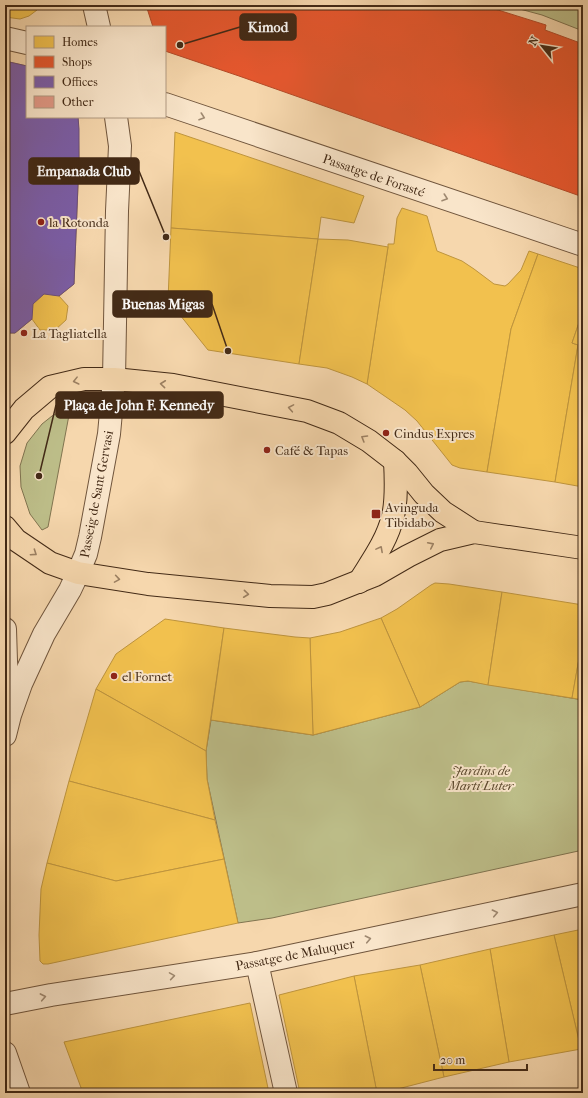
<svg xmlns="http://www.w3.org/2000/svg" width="588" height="1098" viewBox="0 0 588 1098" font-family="'IM FELL French Canon',serif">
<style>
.green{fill:#bdbe89;stroke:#807450}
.homes{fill:#f2c14e;stroke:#be943d}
.shops{fill:#e4572e;stroke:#b44a27}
.offices{fill:#7b5ea7;stroke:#6a4e7c}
.building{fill:#e29987;stroke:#432a16}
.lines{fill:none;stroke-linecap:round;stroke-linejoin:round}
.minor-casing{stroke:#70553c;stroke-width:24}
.major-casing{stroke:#432a16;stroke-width:24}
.minor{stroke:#f9e5ca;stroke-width:22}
.major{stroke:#f6d7ad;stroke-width:22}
.oneway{stroke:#9e8870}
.oneway2{stroke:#9c8062}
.poi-dot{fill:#8f2418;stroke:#f9e5ca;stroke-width:1.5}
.labels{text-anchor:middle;stroke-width:4;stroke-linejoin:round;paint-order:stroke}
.street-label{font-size:13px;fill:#432a16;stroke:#f9e5ca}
.poi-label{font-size:13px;fill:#432a16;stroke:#f9e5ca;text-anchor:start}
.park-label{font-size:13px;font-style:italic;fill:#5b482d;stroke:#f9e5ca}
.leader{fill:none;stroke:#432a16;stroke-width:1.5}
.callout-dot{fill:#432a16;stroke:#f9e5ca;stroke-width:1.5}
.callout{fill:#432a16;stroke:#432a16;stroke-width:1.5}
.callout-label{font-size:14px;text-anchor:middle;font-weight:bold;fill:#fff}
</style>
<rect width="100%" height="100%" fill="#f6d7ad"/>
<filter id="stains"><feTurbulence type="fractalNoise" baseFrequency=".005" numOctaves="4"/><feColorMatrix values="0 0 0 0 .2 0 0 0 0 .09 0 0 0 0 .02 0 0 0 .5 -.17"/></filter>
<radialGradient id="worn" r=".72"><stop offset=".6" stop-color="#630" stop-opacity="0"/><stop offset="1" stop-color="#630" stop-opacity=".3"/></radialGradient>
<g class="green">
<polygon points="505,5 583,5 583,31 542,15"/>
<polygon points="65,409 69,415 48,527 42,530 30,514 21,487 20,466 27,443 42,424 52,416"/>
<polygon points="468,681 583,700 583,850 272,918 238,923 207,779 206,751 211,720 313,735 420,707 460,682"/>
</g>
<g class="homes">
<polygon points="5,5 39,5 37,10 29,16 20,19 5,17"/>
<polygon points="5,61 27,66 27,117 78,117 79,160 74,284 59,296 68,306 66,320 55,330 40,330 32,319 15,333 5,333"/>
<polygon points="175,132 364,196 354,223 321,217 318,239 171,228"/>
<polygon points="402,208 427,216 437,251 462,261 474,269 494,284 505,286 508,284 521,270 529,251 538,254 511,329 487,472 460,468 452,465 417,421 405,410 367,384 388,247 388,244 394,244 397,218"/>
<polygon points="171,228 318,239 299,364 208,350 168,300"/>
<polygon points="318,239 348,240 388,247 367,384 352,377 327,368 299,364"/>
<polygon points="538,254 583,269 583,311 572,343 578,345 555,482 487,472 511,329"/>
<polygon points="583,311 583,487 555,482 578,345 572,343"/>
<polygon points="435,583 449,584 502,592 488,685 468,681 460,682 420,707 381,618 397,609 431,585"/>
<polygon points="502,592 583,605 583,636 572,698 488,685"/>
<polygon points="381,618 420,707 313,735 310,638 340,632"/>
<polygon points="165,619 224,628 206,751 96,689 116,654"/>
<polygon points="224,628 295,637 310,638 313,735 211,720"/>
<polygon points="583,636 583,700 572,698"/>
<polygon points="96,689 206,751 207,779 215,820 69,781"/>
<polygon points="69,781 215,820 224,859 116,881 47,863"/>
<polygon points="224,859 238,923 48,964 43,964 40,961 39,935 41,889 47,863 116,881"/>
<polygon points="583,929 583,1049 581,1049 554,935"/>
<polygon points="554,935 581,1049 509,1062 490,949"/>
<polygon points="490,949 509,1062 444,1077 420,965"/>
<polygon points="420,965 444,1077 382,1093 377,1093 354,976"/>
<polygon points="354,976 377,1093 300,1093 279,995"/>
<polygon points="250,1003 269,1093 83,1093 64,1042"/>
</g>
<polygon class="shops" points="146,5 482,5 546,25 545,30 583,44 583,197 239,76 165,51 165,27 153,27"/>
<polygon class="offices" points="5,61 27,66 27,117 78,117 79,129 79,160 74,284 59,296 44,294 33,304 32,319 15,333 5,333"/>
<polygon class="building" points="583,1087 583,1093 560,1093"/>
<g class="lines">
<defs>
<g id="minor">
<polyline points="94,5 99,27"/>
<polyline points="5,38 27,43"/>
<polyline points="165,104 583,245"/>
<polyline points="5,629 6,661 9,706"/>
<polyline points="5,735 10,715 21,684 44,634 70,590 78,573 86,554 90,537 109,434 114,379 117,211 120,146 116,117"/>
<polyline points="257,963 286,1093"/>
<polyline points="5,1004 51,995 257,963 583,894"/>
<polyline points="5,1053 19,1093"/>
</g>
<g id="major">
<polyline points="5,433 24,409 50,387 84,379 114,379 173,385 307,411 339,423 369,441 395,461 407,473 424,494 443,512 474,532"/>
<polyline points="5,527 16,540 50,563 78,573 148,584 270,596 313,597 327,594 375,575 408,556 440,540 474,532 583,548"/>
<path d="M 359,582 C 372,561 387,541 393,516 C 397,499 396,479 395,461"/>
</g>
</defs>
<use href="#minor" class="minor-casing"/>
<use href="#major" class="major-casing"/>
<use href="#minor" class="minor"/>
<use href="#major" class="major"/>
</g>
<defs><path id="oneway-chevron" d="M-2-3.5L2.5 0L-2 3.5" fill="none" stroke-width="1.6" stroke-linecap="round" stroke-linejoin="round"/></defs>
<g class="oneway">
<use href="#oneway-chevron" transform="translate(202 117) rotate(19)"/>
<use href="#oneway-chevron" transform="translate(445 198) rotate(19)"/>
<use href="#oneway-chevron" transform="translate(495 913) rotate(-12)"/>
<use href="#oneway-chevron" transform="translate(368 939) rotate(-12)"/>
<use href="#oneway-chevron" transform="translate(172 976) rotate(-9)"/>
<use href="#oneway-chevron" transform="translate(43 997) rotate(-11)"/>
</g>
<g class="oneway2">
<use href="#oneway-chevron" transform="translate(76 381) rotate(166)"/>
<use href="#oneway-chevron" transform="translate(163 384) rotate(-174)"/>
<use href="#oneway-chevron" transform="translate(291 408) rotate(-170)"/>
<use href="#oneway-chevron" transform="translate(364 438) rotate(-149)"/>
<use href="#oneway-chevron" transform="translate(431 545) rotate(-26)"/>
<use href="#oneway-chevron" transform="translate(380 549) rotate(-62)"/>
<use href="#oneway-chevron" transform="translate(34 553) rotate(34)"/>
<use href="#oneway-chevron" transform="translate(117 579) rotate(9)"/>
<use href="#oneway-chevron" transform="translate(246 594) rotate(6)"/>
</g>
<g class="poi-dot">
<circle cx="41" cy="222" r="4"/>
<circle cx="24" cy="333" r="4"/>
<circle cx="386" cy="433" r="4"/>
<circle cx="267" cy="450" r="4"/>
<rect x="371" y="509" width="10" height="10" rx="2"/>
<circle cx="114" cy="676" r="4"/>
</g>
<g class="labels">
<g class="street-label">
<text transform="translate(374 175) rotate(19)" y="5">Passatge de Forasté</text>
<text transform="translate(96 494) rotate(-79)" y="5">Passeig de Sant Gervasi</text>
<text transform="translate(295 954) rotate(-11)" y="5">Passatge de Maluquer</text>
</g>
<g class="poi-label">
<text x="49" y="227">la Rotonda</text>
<text x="32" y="338">La Tagliatella</text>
<text x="394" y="438">Cindus Expres</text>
<text x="275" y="455">Café &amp; Tapas</text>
<text x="385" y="512">Avinguda<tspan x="385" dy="15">Tibidabo</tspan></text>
<text x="122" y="681">el Fornet</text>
</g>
<g class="park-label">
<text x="481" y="775">Jardins de<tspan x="481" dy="15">Martí Luter</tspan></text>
</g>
</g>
<path class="leader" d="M180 45L240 27M166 237L139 171M228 351L212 304M39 476L56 405"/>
<g class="callout-dot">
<circle cx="180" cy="45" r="4"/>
<circle cx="166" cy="237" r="4"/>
<circle cx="228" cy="351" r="4"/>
<circle cx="39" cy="476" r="4"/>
</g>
<g class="callout">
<rect x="240" y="14" width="56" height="26" rx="4"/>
<rect x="29" y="158" width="110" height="26" rx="4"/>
<rect x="113" y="291" width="99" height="26" rx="4"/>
<rect x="56" y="392" width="167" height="26" rx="4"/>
</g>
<g class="callout-label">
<text x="268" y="32">Kimod</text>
<text x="84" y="176">Empanada Club</text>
<text x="163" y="309">Buenas Migas</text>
<text x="139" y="410">Plaça de John F. Kennedy</text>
</g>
<rect width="588" height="1098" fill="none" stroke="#f6d7ad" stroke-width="20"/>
<rect x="6" y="6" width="576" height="1086" fill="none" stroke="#432a16" stroke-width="2"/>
<rect x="10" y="10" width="568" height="1078" fill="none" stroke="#432a16"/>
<rect x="26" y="26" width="140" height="92" fill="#f9e5ca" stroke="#b09a82"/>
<rect x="34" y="36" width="20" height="12" fill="#f2c14e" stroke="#b09a82"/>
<text x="62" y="46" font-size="12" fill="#432a16">Homes</text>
<rect x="34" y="56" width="20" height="12" fill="#e4572e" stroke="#b09a82"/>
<text x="62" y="66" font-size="12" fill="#432a16">Shops</text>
<rect x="34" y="76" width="20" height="12" fill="#7b5ea7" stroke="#b09a82"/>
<text x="62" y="86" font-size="12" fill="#432a16">Offices</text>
<rect x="34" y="96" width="20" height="12" fill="#e29987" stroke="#b09a82"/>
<text x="62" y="106" font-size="12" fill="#432a16">Other</text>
<g transform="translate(542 46) rotate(300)" stroke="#f9e5ca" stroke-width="3" paint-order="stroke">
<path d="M0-3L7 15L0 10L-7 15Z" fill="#432a16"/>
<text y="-6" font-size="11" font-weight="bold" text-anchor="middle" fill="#432a16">N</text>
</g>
<path d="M434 1064v6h93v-6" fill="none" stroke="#432a16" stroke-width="2"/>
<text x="440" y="1064" font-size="12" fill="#432a16" stroke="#f9e5ca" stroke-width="3" paint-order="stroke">20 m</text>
<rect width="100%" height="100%" filter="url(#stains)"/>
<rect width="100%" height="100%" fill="url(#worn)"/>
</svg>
